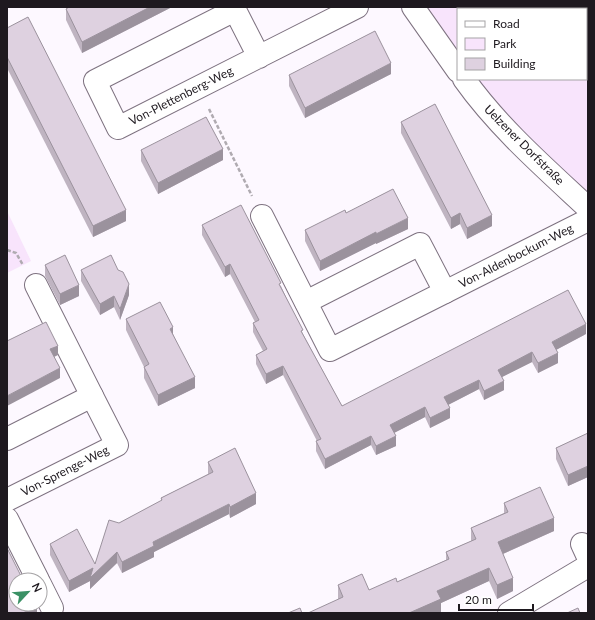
<svg xmlns="http://www.w3.org/2000/svg" width="595" height="620" viewBox="0 0 595 620" font-family="Lato,sans-serif">
<style>
.green{fill:#f8e4fc}
.lines{fill:none;stroke-linecap:round;stroke-linejoin:round}
.street-casing{stroke:#7e7280;stroke-width:24}
.secondary-casing{stroke:#7e7280;stroke-width:24}
.path{stroke:#b0abb1;stroke-width:2.5;stroke-dasharray:4 2;stroke-linecap:butt}
.street{stroke:#fff;stroke-width:22}
.secondary{stroke:#fff;stroke-width:22}
.wall{fill:#bfb4c1}
.shaded-wall{fill:#9b929d}
.building{fill:#ded1e0;stroke:#9b929d}
.labels{text-anchor:middle;stroke-width:4;stroke-linejoin:round;paint-order:stroke}
.street-label{font-size:12px;fill:#1e191f;stroke:#fff}
</style>
<rect width="100%" height="100%" fill="#fdf8ff"/>
<g class="green">
<polygon points="413,7 588,7 588,208 464,79 586,79 586,9 458,9 458,71"/>
<polygon points="7,211 31,261 7,273"/>
</g>
<g class="lines">
<defs>
<g id="street">
<polyline points="259,57 235,10 95,81 118,128 357,7"/>
<polyline points="262,216 330,350 588,220"/>
<polyline points="306,302 420,244 445,292"/>
<polyline points="7,439 92,396 36,285"/>
<polyline points="7,500 117,445 92,396"/>
<polyline points="7,519 38,580"/>
<polyline points="582,544 588,557"/>
<polyline points="40,584 52,608"/>
<polyline points="509,613 588,566"/>
</g>
<g id="secondary">
<polyline points="413,7 458,71"/>
<path d="M 464,79 C 498,127 545,168 588,208"/>
</g>
</defs>
<use href="#street" class="street-casing"/>
<use href="#secondary" class="secondary-casing"/>
<g class="path">
<polyline points="209,109 252,196"/>
<polyline points="7,250 16,253 23,265"/>
</g>
<use href="#street" class="street"/>
<use href="#secondary" class="secondary"/>
</g>
<g class="wall">
<polygon points="69,7 172,7 82,53 66,20 66,9"/>
<polygon points="7,28 126,221 93,237 7,68"/>
<polygon points="391,74 305,118 289,86 289,75"/>
<polygon points="401,122 492,226 467,239 460,224 451,229 401,133"/>
<polygon points="141,150 223,160 158,194 141,161"/>
<polygon points="346,213 408,229 376,244 376,243 320,271 305,241 305,230"/>
<polygon points="202,225 281,286 303,334 342,406 586,334 556,350 558,363 538,373 532,362 502,377 504,390 484,400 479,389 448,405 450,418 430,428 425,417 394,433 396,446 376,455 371,445 325,469 316,451 316,441 317,441 283,375 266,384 256,364 256,355 263,351 253,332 253,323 255,322 230,274 225,277 202,235"/>
<polygon points="45,265 79,296 60,305 45,276"/>
<polygon points="81,270 129,295 120,320 114,307 100,315 81,281"/>
<polygon points="126,319 173,334 195,388 158,406 144,378 144,367 126,330"/>
<polygon points="588,433 588,477 568,486 556,459 556,448"/>
<polygon points="208,462 256,504 230,518 229,514 154,552 154,557 122,573 117,563 90,589 90,581 69,592 50,555 50,544 95,564 119,523 161,501 161,498 208,474"/>
<polygon points="504,503 554,531 503,554 513,591 497,599 489,581 441,603 441,612 338,599 338,585 369,590 397,582 446,560 446,552 471,541 471,528 504,513"/>
</g>
<g class="shaded-wall">
<polygon points="150,7 172,7 82,53 82,42"/>
<polygon points="391,63 391,74 305,118 305,108"/>
<polygon points="223,149 223,160 158,194 158,183"/>
<polygon points="126,210 126,221 93,237 93,226"/>
<polygon points="460,213 460,224 451,229 451,218"/>
<polygon points="492,215 492,226 467,239 467,228"/>
<polygon points="408,218 408,229 376,244 376,234"/>
<polygon points="376,232 376,243 320,271 320,261"/>
<polygon points="230,264 230,274 225,277 225,267"/>
<polygon points="129,284 129,295 120,320 120,309"/>
<polygon points="79,285 79,296 60,305 60,294"/>
<polygon points="114,296 114,307 100,315 100,304"/>
<polygon points="586,324 586,334 552,352 552,342"/>
<polygon points="173,327 173,338 170,329"/>
<polygon points="58,346 58,355 50,359 50,349"/>
<polygon points="532,352 532,362 498,379 498,370"/>
<polygon points="558,353 558,363 538,373 538,363"/>
<polygon points="283,366 283,375 266,384 266,374"/>
<polygon points="60,368 60,378 7,406 7,396"/>
<polygon points="195,377 195,388 158,406 158,395"/>
<polygon points="479,380 479,389 444,407 444,397"/>
<polygon points="504,381 504,390 484,400 484,391"/>
<polygon points="425,407 425,417 390,435 390,425"/>
<polygon points="450,408 450,418 430,428 430,418"/>
<polygon points="371,436 371,445 325,469 325,459"/>
<polygon points="396,436 396,446 376,455 376,446"/>
<polygon points="588,466 588,477 568,486 568,475"/>
<polygon points="256,493 256,504 230,518 230,507"/>
<polygon points="229,504 229,514 154,552 154,557 122,573 122,562 153,542"/>
<polygon points="554,518 554,531 498,556 498,542"/>
<polygon points="117,552 117,563 90,589 90,581 69,592 69,581"/>
<polygon points="489,568 489,581 441,603 441,612 439,613 409,613 437,591"/>
<polygon points="513,578 513,591 497,599 497,585"/>
<polygon points="37,606 37,613 23,613"/>
</g>
<g class="building">
<polygon points="69,7 150,7 82,42 66,9"/>
<polygon points="28,17 126,210 93,226 7,57 7,28"/>
<polygon points="375,31 391,63 305,108 289,75"/>
<polygon points="435,104 492,215 467,228 460,213 451,218 401,122"/>
<polygon points="206,117 223,149 158,183 141,150"/>
<polygon points="393,189 408,218 376,234 376,232 320,261 305,230 345,210 346,213"/>
<polygon points="241,205 281,283 279,284 303,330 301,331 342,406 568,290 586,324 552,342 558,353 538,363 532,352 498,370 504,381 484,391 479,380 444,397 450,408 430,418 425,407 390,425 396,436 376,446 371,436 325,459 316,441 321,439 283,366 266,374 256,355 267,349 253,323 259,320 230,264 225,267 202,225"/>
<polygon points="65,255 79,285 60,294 45,265"/>
<polygon points="111,255 118,270 123,272 129,284 120,309 114,296 100,304 81,270"/>
<polygon points="160,302 173,327 170,329 195,377 158,395 144,367 149,364 126,319"/>
<polygon points="46,322 58,346 50,349 60,368 7,396 7,341"/>
<polygon points="588,433 588,466 568,475 556,448"/>
<polygon points="235,448 256,493 230,507 229,504 153,542 154,546 122,562 117,552 90,578 93,568 69,581 50,544 77,529 95,564 109,520 119,523 162,500 161,498 213,472 208,462"/>
<polygon points="540,487 554,518 498,542 513,578 497,585 489,568 437,591 441,599 409,613 308,613 343,597 338,585 362,574 369,590 396,578 397,582 449,559 446,552 476,539 471,528 508,512 504,503"/>
<polygon points="7,548 23,580 16,580 16,604 36,604 37,606 23,613 7,613"/>
<polygon points="300,608 302,613 288,613"/>
<polygon points="578,608 580,613 567,613"/>
</g>
<g class="labels">
<g class="street-label">
<text transform="translate(181 96) rotate(-27)" y="4">Von-Plettenberg-Weg</text>
<text transform="translate(524 145) rotate(45)" y="4">Uelzener Dorfstraße</text>
<text transform="translate(516 256) rotate(-27)" y="4">Von-Aldenbockum-Weg</text>
<text transform="translate(65 471) rotate(-27)" y="4">Von-Sprenge-Weg</text>
</g>
</g>
<rect width="595" height="620" fill="none" stroke="#1e191f" stroke-width="16"/>
<rect x="457" y="8" width="130" height="72" fill="#ffffff" stroke="#a5a3a5"/>
<rect x="465" y="21" width="20" height="6" fill="#ffffff" stroke="#a5a3a5"/>
<text x="493" y="28" font-size="12" fill="#1e191f">Road</text>
<rect x="465" y="38" width="20" height="12" fill="#f8e4fc" stroke="#a5a3a5"/>
<text x="493" y="48" font-size="12" fill="#1e191f">Park</text>
<rect x="465" y="58" width="20" height="12" fill="#ded1e0" stroke="#a5a3a5"/>
<text x="493" y="68" font-size="12" fill="#1e191f">Building</text>
<g transform="translate(28 592) rotate(64)"><circle r="19" fill="#ffffff" stroke="#a5a3a5"/>
<path d="M0-3L7 15L0 10L-7 15Z" fill="#3a9165"/>
<text y="-6" font-size="11" font-weight="bold" text-anchor="middle" fill="#1e191f">N</text>
</g>
<path d="M459 604v6h74v-6" fill="none" stroke="#1e191f" stroke-width="2"/>
<text x="465" y="604" font-size="12" fill="#1e191f" stroke="#ffffff" stroke-width="3" paint-order="stroke">20 m</text>
</svg>
